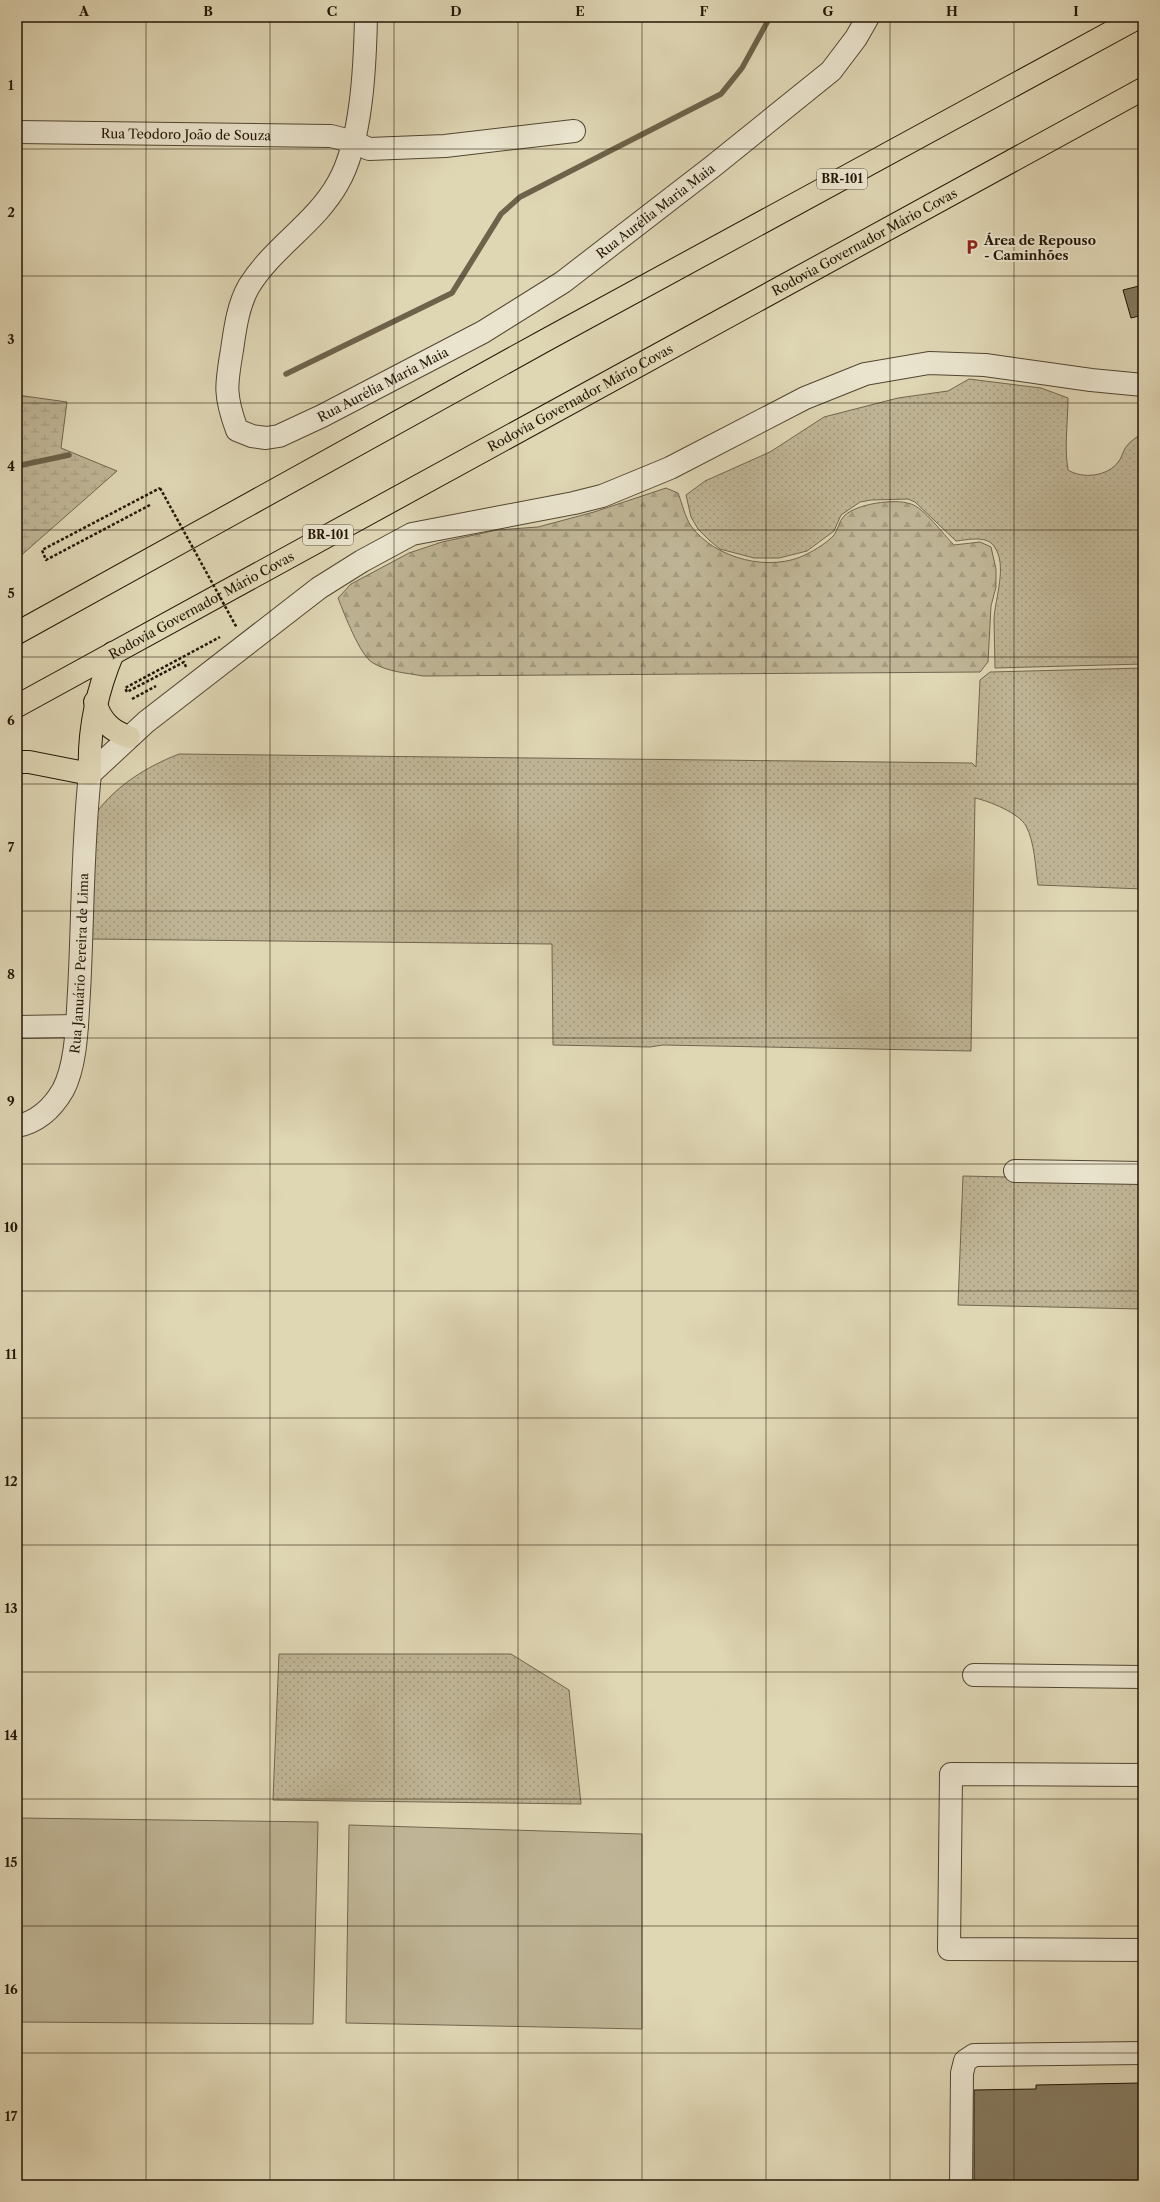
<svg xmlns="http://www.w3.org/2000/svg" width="1160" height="2202" viewBox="0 0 1160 2202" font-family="'Libre Caslon Text',serif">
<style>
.grass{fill:url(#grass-dots);stroke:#71664e}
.forest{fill:url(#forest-firs);stroke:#71664e}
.wetland{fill:url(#wetland-marsh);stroke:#71664e}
.pitch{fill:#bfb596;stroke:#71664e}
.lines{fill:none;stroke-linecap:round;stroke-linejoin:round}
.stream{stroke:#6d624a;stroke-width:5.5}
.building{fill:#857a60;stroke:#231605}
.minor-casing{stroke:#524631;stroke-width:24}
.highway-casing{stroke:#231605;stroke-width:24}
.path{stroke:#231605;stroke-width:2.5;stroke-dasharray:3 2;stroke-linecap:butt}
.minor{stroke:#eae4ce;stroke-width:22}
.highway{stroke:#dfd6b4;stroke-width:22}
.path-bridge{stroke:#231605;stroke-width:2.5;stroke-dasharray:3 2;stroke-linecap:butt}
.grid{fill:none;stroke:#231605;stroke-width:1;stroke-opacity:0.55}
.labels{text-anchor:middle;stroke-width:4;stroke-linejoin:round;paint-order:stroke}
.shield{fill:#eae4ce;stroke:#5f5441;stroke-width:1}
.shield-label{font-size:12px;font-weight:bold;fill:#231605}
.street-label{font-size:13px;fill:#231605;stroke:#eae4ce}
.poi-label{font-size:13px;font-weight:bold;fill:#231605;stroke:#eae4ce;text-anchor:start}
.neatline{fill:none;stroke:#231605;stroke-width:1.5}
.grid-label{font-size:13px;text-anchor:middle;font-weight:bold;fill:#231605}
</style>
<defs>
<pattern id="grass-dots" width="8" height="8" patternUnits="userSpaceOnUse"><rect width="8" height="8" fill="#bfb596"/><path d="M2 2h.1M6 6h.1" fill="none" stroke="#a49b80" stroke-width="1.8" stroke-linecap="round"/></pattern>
<pattern id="forest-firs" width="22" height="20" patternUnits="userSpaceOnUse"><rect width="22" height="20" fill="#bfb596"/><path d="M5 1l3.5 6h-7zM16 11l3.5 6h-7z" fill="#a49b80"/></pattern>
<pattern id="wetland-marsh" width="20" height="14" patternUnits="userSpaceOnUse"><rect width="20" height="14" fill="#bfb596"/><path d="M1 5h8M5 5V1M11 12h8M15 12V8" fill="none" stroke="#a49b80"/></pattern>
</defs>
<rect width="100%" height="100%" fill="#dfd6b4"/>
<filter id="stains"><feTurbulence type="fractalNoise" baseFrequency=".005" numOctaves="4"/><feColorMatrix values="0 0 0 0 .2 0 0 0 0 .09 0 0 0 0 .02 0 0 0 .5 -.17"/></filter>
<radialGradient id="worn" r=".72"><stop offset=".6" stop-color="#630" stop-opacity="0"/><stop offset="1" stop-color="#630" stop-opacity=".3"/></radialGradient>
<g class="grass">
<path d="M 969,379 L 1041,388 L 1068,398 C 1068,422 1064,446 1068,470 C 1082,479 1108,477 1119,461 C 1122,457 1123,451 1126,447 C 1130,441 1137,437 1143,433 L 1143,664 L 995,668 C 995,652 994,635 994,619 C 995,598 1008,565 994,546 C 986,535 967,540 956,541 L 915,502 L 908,499 L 871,500 L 860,502 L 841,515 L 834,531 L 807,551 L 779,558 L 754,558 L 720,549 L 709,540 L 698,529 L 691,517 L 686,495 L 705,481 L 770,452 L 824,417 L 898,398 L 948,391 Z"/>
<path d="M 1143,668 L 1143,889 L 1038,885 C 1035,866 1035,843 1026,826 C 1019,813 989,801 975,798 L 971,1051 L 663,1045 L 650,1047 L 553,1045 L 552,944 L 91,939 L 96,813 C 117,785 146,767 179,754 L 972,763 L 976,767 L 980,680 L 990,672 Z"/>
<polygon points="963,1176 1143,1180 1143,1309 958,1305"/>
<polygon points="279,1654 511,1654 569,1690 581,1804 273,1800"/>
</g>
<path class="forest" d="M 666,488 L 678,493 C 682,503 685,517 691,526 C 715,559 771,573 807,554 C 815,550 828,542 834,535 C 838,530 839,521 844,516 C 856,504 894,498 911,504 C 924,508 943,534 954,545 L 980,542 L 991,547 L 996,569 L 996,587 L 991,606 L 988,662 L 980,672 L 423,676 C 407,673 388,672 373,663 C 360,656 344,613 338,598 L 351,584 L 409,553 L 442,542 L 497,530 L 538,527 L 594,512 Z"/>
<polygon class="wetland" points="17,395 67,402 61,448 117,471 17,559"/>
<g class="pitch">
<polygon points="17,1818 318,1822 313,2024 17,2022"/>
<polygon points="349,1825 642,1834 642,2029 346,2023"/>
</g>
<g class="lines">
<g class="stream">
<polyline points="286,374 452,293 501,214 520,197 721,94 742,68 770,17"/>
<polyline points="17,466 69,455"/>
</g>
</g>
<g class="building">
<polygon points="1143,285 1143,315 1131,318 1123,290"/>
<polygon points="1139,2083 1140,2185 974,2185 974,2090 1036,2089 1036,2085"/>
</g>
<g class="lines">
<defs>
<g id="minor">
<path id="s1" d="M 366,17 C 365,65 362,142 338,183 C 316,223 273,247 249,286 C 238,305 235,329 232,350 C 226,385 224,395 237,430 L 252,436 L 266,438 L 279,436 L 322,416 L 483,332 L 563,282 L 712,167 L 831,71 L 856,38 L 868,17"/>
<path id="s2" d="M 17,132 L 331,136 L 354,142 L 369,149 L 445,146 L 574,131"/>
<polyline points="17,1027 77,1026"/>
<path id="s3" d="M 17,1126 C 38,1122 52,1109 63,1090 C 77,1064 77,1021 79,992 C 83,920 82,847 90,774 L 146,722 L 319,588 L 362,561 L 412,534 L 574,503 L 602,496 L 670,468 L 805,398 L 865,374 L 929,363 L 985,365 L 1091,380 L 1143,385"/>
<polyline points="1015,1171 1143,1173"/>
<polyline points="974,1675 1143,1677"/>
<polyline points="1143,1775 951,1774 949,1949 1143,1950"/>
<polyline points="961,2185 962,2073 965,2061 974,2055 1143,2053"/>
</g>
<g id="highway">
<polyline points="17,633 544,341 1139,17"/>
<path d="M 95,702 C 101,721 111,731 129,737"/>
<path id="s4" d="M 17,706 L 1143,89"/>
<path d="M 17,762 L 29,762 L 90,774 C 88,731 96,693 113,653"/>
</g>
</defs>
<use href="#minor" class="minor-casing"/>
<use href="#highway" class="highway-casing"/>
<g class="path">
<polyline points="150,505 46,560 42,550 160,488"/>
<polyline points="186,667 184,662 127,692 125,688 220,637"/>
<polyline points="132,699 156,686"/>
</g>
<use href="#minor" class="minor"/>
<use href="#highway" class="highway"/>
<polyline class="path-bridge" points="160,488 237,628"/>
</g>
<path class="grid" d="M 146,17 L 146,2185M 270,17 L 270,2185M 394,17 L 394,2185M 518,17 L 518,2185M 642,17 L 642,2185M 766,17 L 766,2185M 890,17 L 890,2185M 1014,17 L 1014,2185M 17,149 L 1143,149M 17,276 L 1143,276M 17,403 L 1143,403M 17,530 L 1143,530M 17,657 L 1143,657M 17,784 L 1143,784M 17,911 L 1143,911M 17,1038 L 1143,1038M 17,1164 L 1143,1164M 17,1291 L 1143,1291M 17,1418 L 1143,1418M 17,1545 L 1143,1545M 17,1672 L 1143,1672M 17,1799 L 1143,1799M 17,1926 L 1143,1926M 17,2053 L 1143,2053"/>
<defs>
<symbol id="parking-bare" viewBox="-9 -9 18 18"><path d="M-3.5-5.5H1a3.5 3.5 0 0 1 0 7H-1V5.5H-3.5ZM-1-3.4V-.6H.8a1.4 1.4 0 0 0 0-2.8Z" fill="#8f2418" stroke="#eae4ce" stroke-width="2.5" paint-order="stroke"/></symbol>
</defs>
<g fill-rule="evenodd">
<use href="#parking-bare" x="961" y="236" width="22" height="22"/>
</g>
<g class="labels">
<g class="shield">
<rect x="817" y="169" width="50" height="20" rx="3"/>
<rect x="303" y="525" width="50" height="20" rx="3"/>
</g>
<g class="shield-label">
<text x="842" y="183">BR-101</text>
<text x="328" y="539">BR-101</text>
</g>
<g class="street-label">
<text dy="5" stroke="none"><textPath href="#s2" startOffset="169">Rua Teodoro João de Souza</textPath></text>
<text dy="5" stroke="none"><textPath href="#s1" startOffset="938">Rua Aurélia Maria Maia</textPath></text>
<text dy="5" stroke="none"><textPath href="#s4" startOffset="966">Rodovia Governador Mário Covas</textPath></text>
<text dy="5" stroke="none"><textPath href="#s1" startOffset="614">Rua Aurélia Maria Maia</textPath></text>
<text dy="5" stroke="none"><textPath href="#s4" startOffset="642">Rodovia Governador Mário Covas</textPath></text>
<text dy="5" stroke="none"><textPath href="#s4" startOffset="210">Rodovia Governador Mário Covas</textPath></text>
<text dy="5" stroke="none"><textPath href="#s3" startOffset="189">Rua Januário Pereira de Lima</textPath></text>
</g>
<g class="poi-label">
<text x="984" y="245">Área de Repouso<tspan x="984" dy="15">- Caminhões</tspan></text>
</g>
</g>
<rect width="1160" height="2202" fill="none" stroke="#dfd6b4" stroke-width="44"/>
<rect x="22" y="22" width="1116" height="2158" class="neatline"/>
<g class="grid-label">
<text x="84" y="16">A</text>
<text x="208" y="16">B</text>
<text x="332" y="16">C</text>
<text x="456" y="16">D</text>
<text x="580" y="16">E</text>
<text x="704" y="16">F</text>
<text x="828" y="16">G</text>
<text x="952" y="16">H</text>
<text x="1076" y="16">I</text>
<text x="11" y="90">1</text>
<text x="11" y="217">2</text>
<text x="11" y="344">3</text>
<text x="11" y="471">4</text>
<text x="11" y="598">5</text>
<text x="11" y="725">6</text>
<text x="11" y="852">7</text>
<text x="11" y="979">8</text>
<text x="11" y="1106">9</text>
<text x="11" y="1232">10</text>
<text x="11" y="1359">11</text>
<text x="11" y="1486">12</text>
<text x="11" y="1613">13</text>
<text x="11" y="1740">14</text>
<text x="11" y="1867">15</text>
<text x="11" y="1994">16</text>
<text x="11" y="2121">17</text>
</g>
<rect width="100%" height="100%" filter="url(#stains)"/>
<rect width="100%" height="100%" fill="url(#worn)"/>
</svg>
